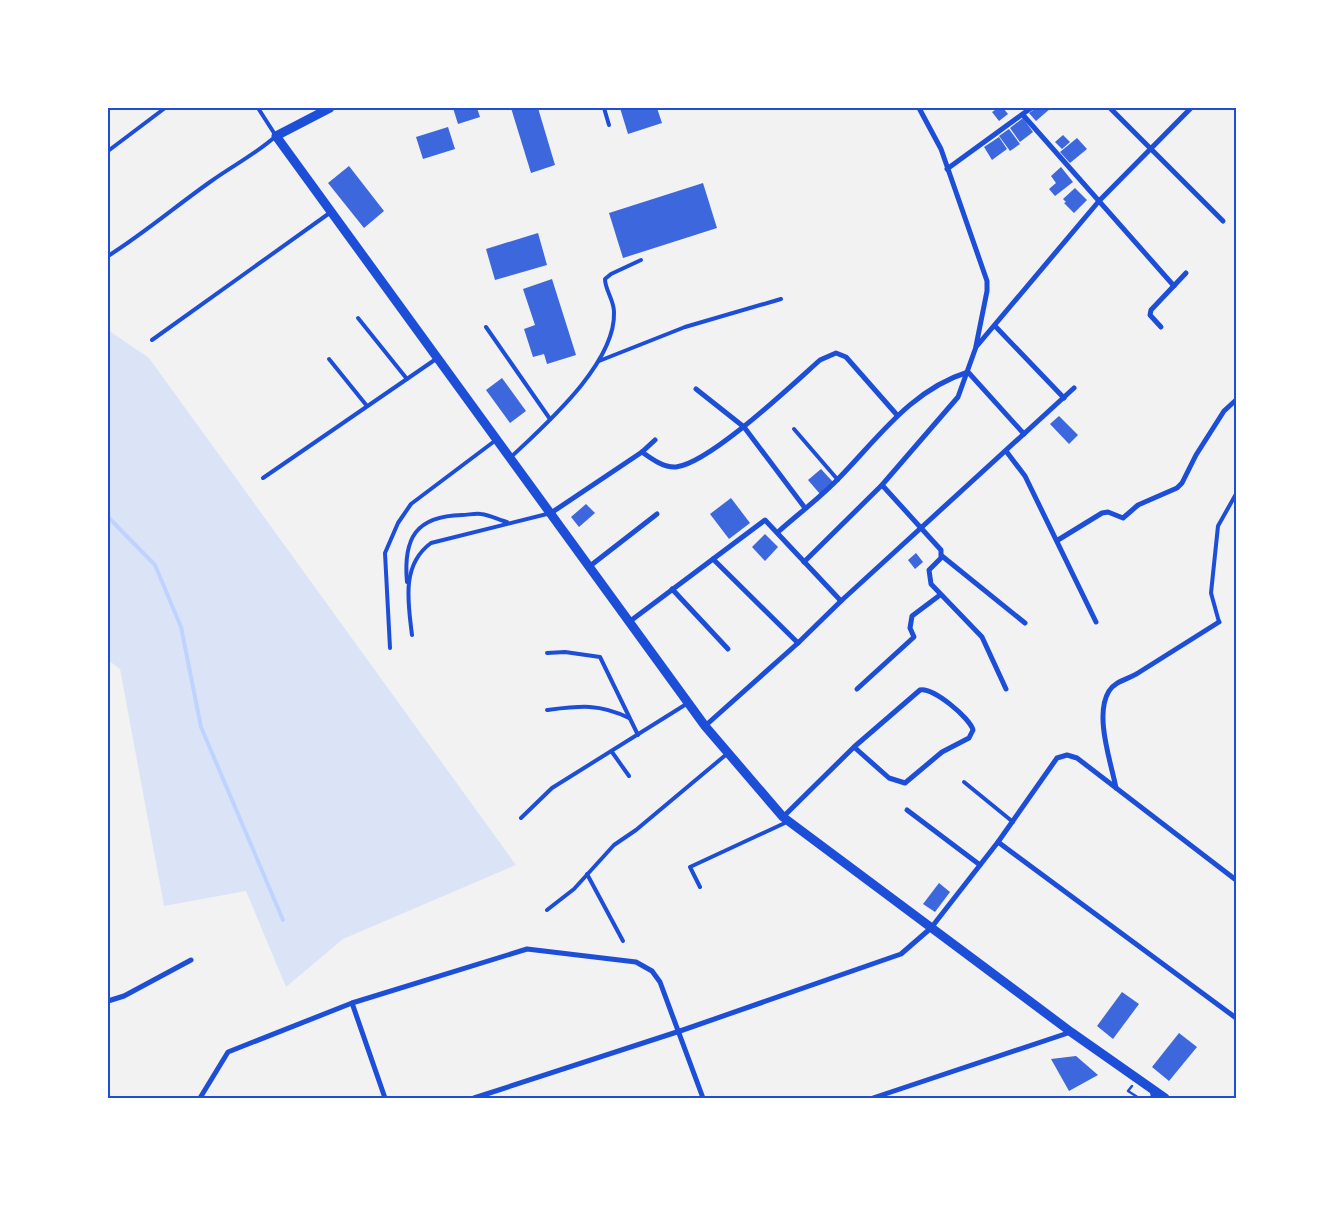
<svg xmlns="http://www.w3.org/2000/svg" width="1344" height="1206" viewBox="0 0 1344 1206" font-family="Figtree,sans-serif">
<style>
.green{fill:#dbe4f7}
.lines{fill:none;stroke-linecap:round;stroke-linejoin:round}
.stream{stroke:#bfd3fe;stroke-width:4}
.building{fill:#3d67dc}
.path{stroke:#1d4ed8;stroke-width:2.5}
.service{stroke:#1d4ed8;stroke-width:4}
.minor{stroke:#1d4ed8;stroke-width:5}
.tertiary{stroke:#1d4ed8;stroke-width:9}
.secondary{stroke:#1d4ed8;stroke-width:10}
.neatline{fill:none;stroke:#1d4ed8;stroke-width:2}
</style>
<rect width="100%" height="100%" fill="#f2f2f2"/>
<polygon class="green" points="108,330 149,358 516,865 343,939 286,987 246,891 164,906 120,669 108,660"/>
<g class="lines">
<polyline class="stream" points="108,517 155,565 181,627 201,727 283,920"/>
</g>
<g class="building">
<polygon points="453,108 477,108 480,117 458,124"/>
<polygon points="511,108 538,108 555,165 531,173"/>
<polygon points="620,108 657,108 662,123 628,134"/>
<polygon points="998,108 1003,108 1008,114 999,121 992,112"/>
<polygon points="1036,108 1051,108 1036,121 1029,113"/>
<polygon points="1023,118 1033,132 1020,142 1010,128"/>
<polygon points="448,127 455,149 423,159 416,137"/>
<polygon points="1009,129 1020,144 1010,151 999,136"/>
<polygon points="1063,135 1070,142 1062,149 1055,142"/>
<polygon points="999,137 1007,149 992,160 984,147"/>
<polygon points="1077,138 1087,149 1070,163 1060,152"/>
<polygon points="349,166 384,211 364,228 328,183"/>
<polygon points="1061,167 1073,182 1055,196 1049,189 1056,183 1051,176"/>
<polygon points="703,183 717,228 623,258 609,213"/>
<polygon points="1075,188 1087,200 1074,213 1064,203 1066,202 1063,199"/>
<polygon points="538,233 547,265 495,280 486,249"/>
<polygon points="552,279 576,355 547,364 544,354 533,357 524,329 535,325 523,289"/>
<polygon points="502,378 526,411 510,423 486,390"/>
<polygon points="1059,416 1078,435 1069,444 1050,424"/>
<polygon points="821,469 833,482 820,494 808,480"/>
<polygon points="731,498 750,523 729,539 710,514"/>
<polygon points="586,504 595,513 579,527 571,517"/>
<polygon points="765,534 778,547 765,561 752,547"/>
<polygon points="916,553 923,562 915,569 908,560"/>
<polygon points="939,883 950,892 935,912 923,904"/>
<polygon points="1122,992 1139,1004 1113,1039 1097,1026"/>
<polygon points="1179,1033 1197,1047 1169,1081 1152,1067"/>
<polygon points="1076,1056 1098,1075 1069,1091 1051,1059"/>
</g>
<g class="lines">
<polyline class="path" points="1132,1086 1128,1091 1139,1098"/>
<g class="service">
<polyline points="604,108 609,125"/>
<polyline points="108,151 165,108"/>
<path d="M 108,256 C 143,234 176,206 210,182 C 232,166 256,154 276,136 L 258,108"/>
<polyline points="358,318 407,379"/>
<polyline points="486,327 550,419"/>
<polyline points="152,340 331,212"/>
<polyline points="329,359 367,406"/>
<polyline points="599,361 685,327 781,299"/>
<polyline points="794,429 838,480"/>
<path d="M 511,457 C 546,424 616,363 614,312 C 614,300 605,290 605,279 L 611,274 L 641,260"/>
<polyline points="263,478 436,359"/>
<path d="M 407,582 C 403,538 416,516 462,515 C 468,515 475,513 481,514 C 490,515 499,520 507,522"/>
<polyline points="1219,622 1211,593 1218,526 1236,494"/>
<path d="M 412,635 C 408,602 401,565 431,543 L 551,513"/>
<polyline points="390,648 385,553 398,523 411,504 496,440"/>
<polyline points="547,653 565,652 600,657 638,735"/>
<path d="M 547,710 C 579,706 599,703 629,718"/>
<polyline points="612,752 629,776"/>
<polyline points="964,782 1013,822"/>
<polyline points="521,818 552,788 688,703"/>
<polyline points="587,874 623,941"/>
<polyline points="700,887 690,867 787,822"/>
<polyline points="547,910 574,889 614,845 636,830 728,753"/>
</g>
<g class="minor">
<polyline points="919,108 941,149 987,281 987,291 976,346"/>
<polyline points="1110,108 1223,221"/>
<polyline points="1023,115 1174,286"/>
<polyline points="947,169 1031,108"/>
<polyline points="995,326 1064,398"/>
<polyline points="1161,327 1150,315 1151,310 1186,273"/>
<polyline points="696,389 744,427 805,508"/>
<polyline points="1006,451 1025,476 1096,622"/>
<path d="M 642,452 C 652,459 664,468 676,467 C 710,463 793,384 820,360 L 836,353 L 846,357 L 897,415"/>
<polyline points="882,485 941,550 941,558 929,570 931,584 982,637 1006,689"/>
<polyline points="551,513 642,452 655,440"/>
<path d="M 778,532 C 798,514 820,498 839,478 C 879,437 911,390 968,372 L 1024,434"/>
<polyline points="1058,540 1102,513 1108,512 1123,518 1138,505 1177,488 1182,483 1196,455 1224,411 1236,400"/>
<polyline points="942,556 1025,623"/>
<polyline points="713,559 798,643"/>
<polyline points="804,562 882,485 958,397 976,347 1099,201 1191,108"/>
<polyline points="590,566 657,514"/>
<polyline points="672,589 728,649"/>
<polyline points="629,622 765,520 841,601"/>
<polyline points="857,689 914,637 910,628 912,616 940,595"/>
<polyline points="705,726 798,643 841,601 1074,388"/>
<path d="M 1116,788 C 1111,762 1094,715 1109,691 C 1115,681 1129,679 1138,673 C 1165,656 1192,639 1219,622"/>
<polyline points="907,810 980,865"/>
<path d="M 783,817 L 854,747 L 920,690 C 933,687 970,718 973,730 L 969,738 L 942,752 L 905,783 L 889,778 L 854,747"/>
<polyline points="998,842 1236,1018"/>
<polyline points="108,1001 124,996 191,960"/>
<polyline points="352,1003 385,1098"/>
<polyline points="200,1098 228,1052 352,1003 527,949 636,962 652,971 660,982 703,1098"/>
<polyline points="474,1098 680,1031 901,954 931,928 998,842 1057,758 1067,755 1077,758 1236,880"/>
<polyline points="873,1098 1071,1032"/>
</g>
<polyline class="tertiary" points="330,108 276,136 705,726 783,817 1071,1032 1165,1098"/>
<polyline class="secondary" points="1155,1092 1156,1098"/>
</g>
<rect width="1344" height="1206" fill="none" stroke="#ffffff" stroke-width="218"/>
<rect x="109" y="109" width="1126" height="988" class="neatline"/>
</svg>
